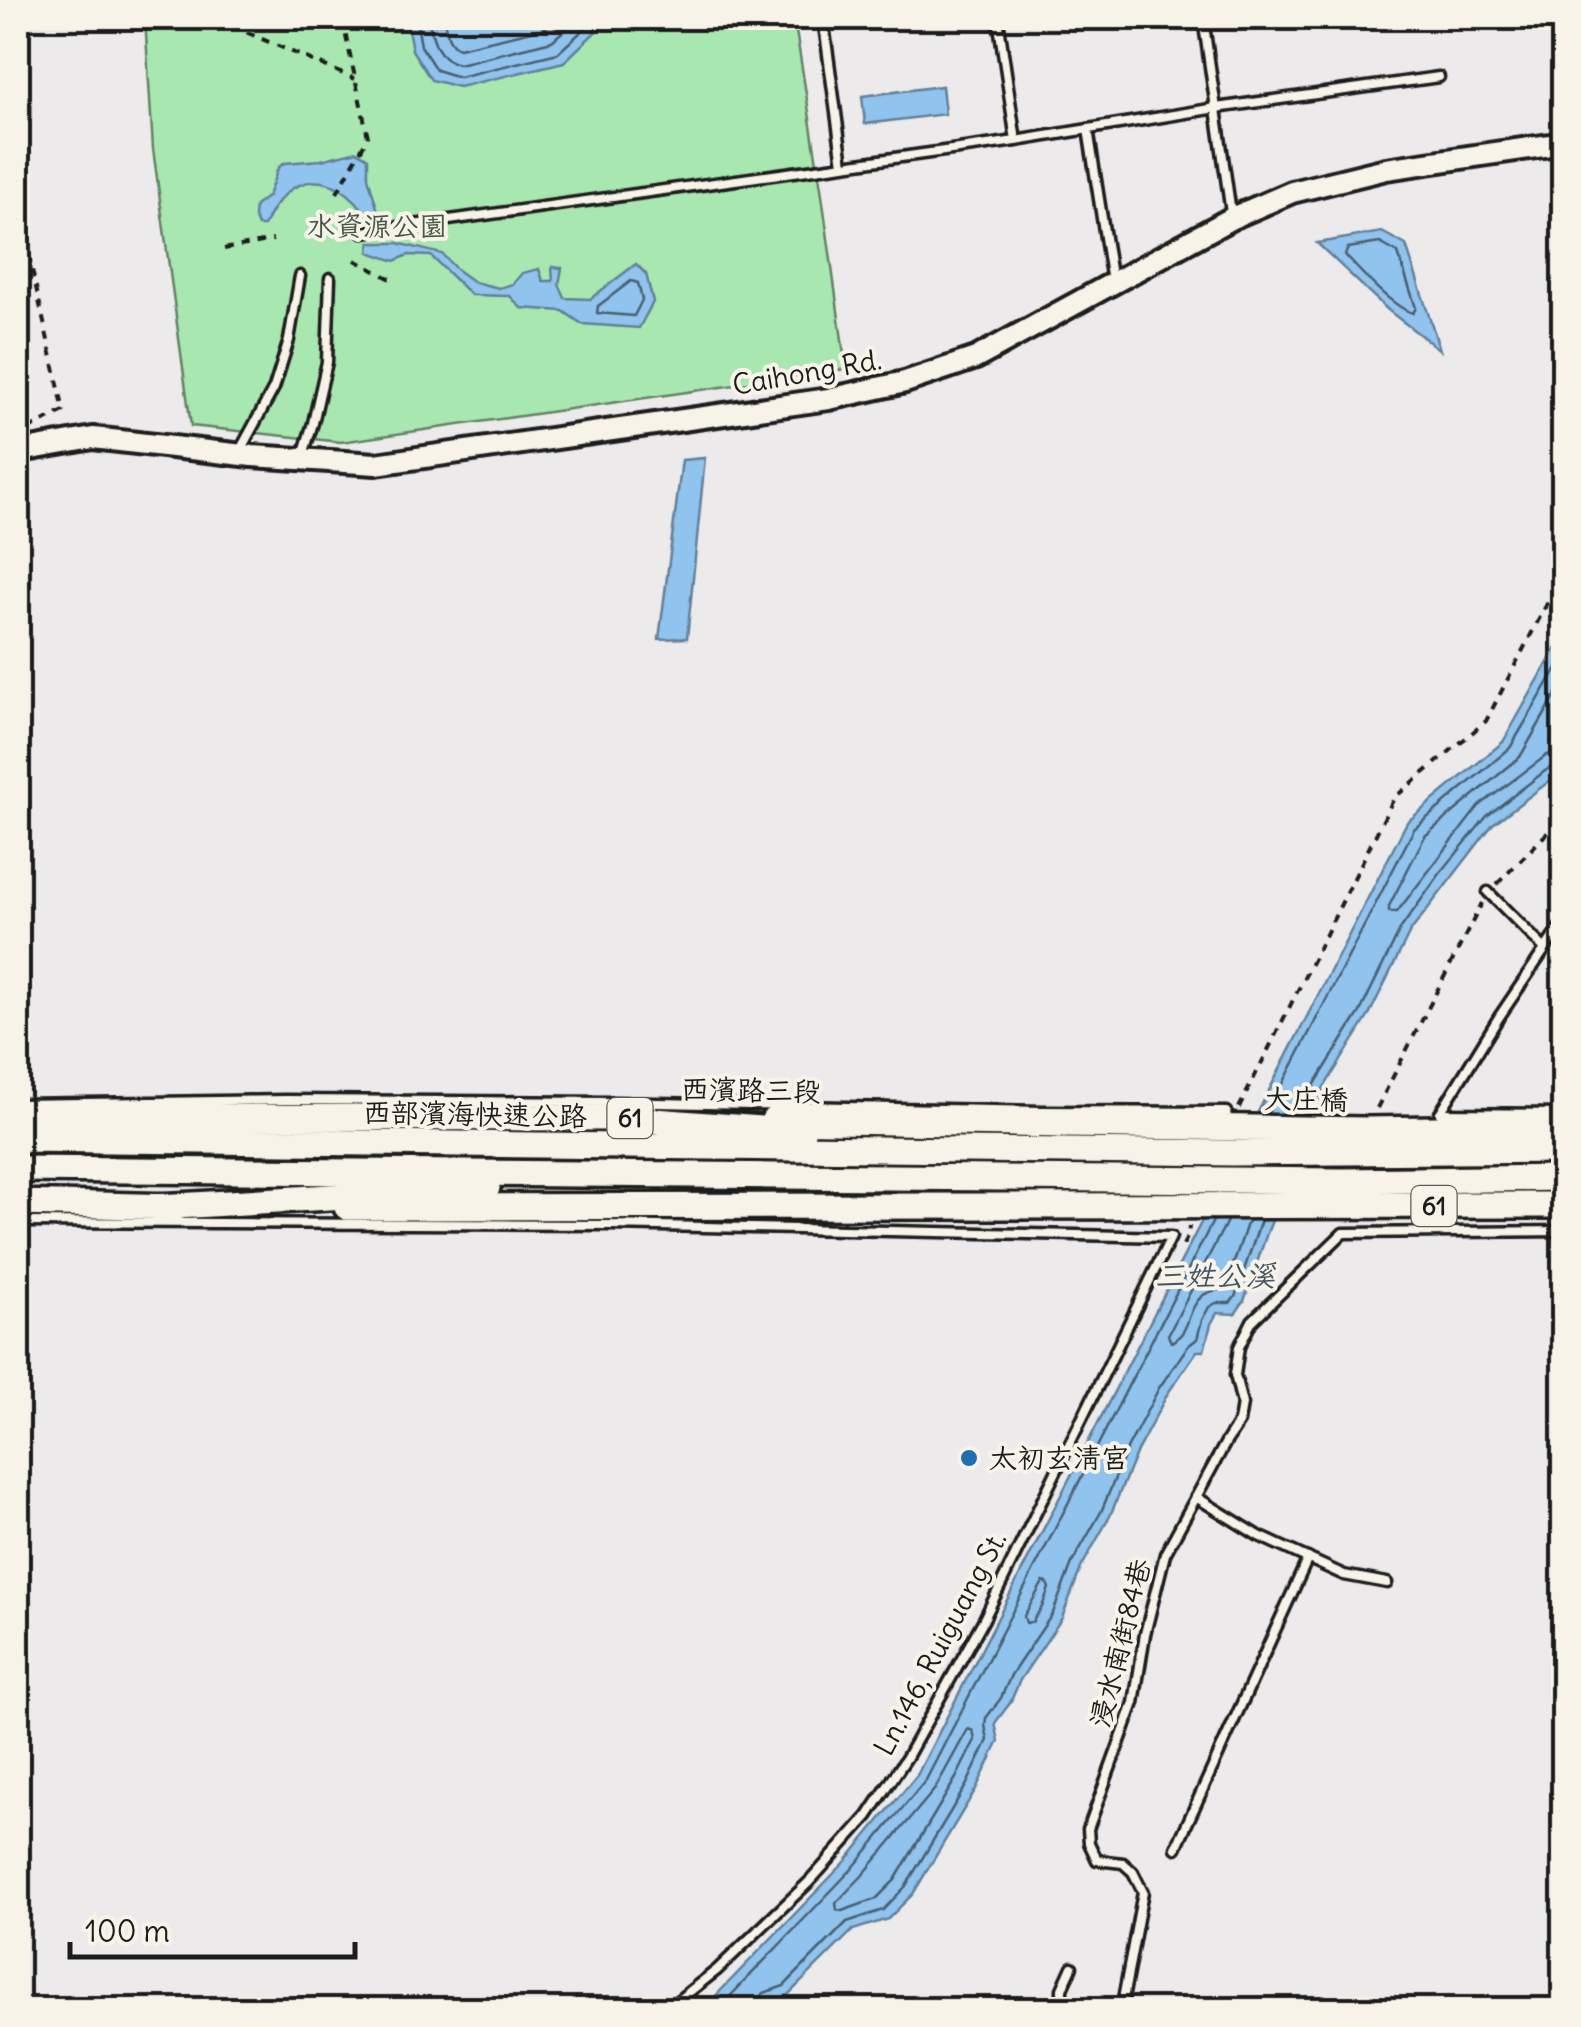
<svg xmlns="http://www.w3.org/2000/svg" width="1581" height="2027" viewBox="0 0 1581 2027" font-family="Delius,'LXGW WenKai TC',sans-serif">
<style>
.green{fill:#a8e7af;stroke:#628266;stroke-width:2.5}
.water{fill:#90c3ed;stroke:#628099;stroke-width:2.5}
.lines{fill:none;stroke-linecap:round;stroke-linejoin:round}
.shore{stroke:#4a5f70;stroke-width:2.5}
.service-casing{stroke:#1c1c1c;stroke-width:15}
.tertiary-casing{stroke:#1c1c1c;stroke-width:28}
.primary-casing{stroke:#1c1c1c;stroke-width:32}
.trunk-casing{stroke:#1c1c1c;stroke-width:32}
.path{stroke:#1c1c1c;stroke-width:4;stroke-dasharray:8 8;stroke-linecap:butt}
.service{stroke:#f7f3e8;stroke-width:8}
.tertiary{stroke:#f7f3e8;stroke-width:20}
.primary{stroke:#f7f3e8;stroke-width:25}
.trunk{stroke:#f7f3e8;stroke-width:25}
.poi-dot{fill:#1f6fb2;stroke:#f7f3e8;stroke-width:4}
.labels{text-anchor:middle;stroke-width:8;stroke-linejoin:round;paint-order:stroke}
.shield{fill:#f7f3e8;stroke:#5e5c59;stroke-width:2.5}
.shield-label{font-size:25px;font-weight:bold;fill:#1c1c1c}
.park-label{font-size:28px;fill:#465948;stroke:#f7f3e8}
.street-label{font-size:28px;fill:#1c1c1c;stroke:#f7f3e8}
.poi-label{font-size:28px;fill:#1c1c1c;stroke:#f7f3e8;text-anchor:start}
.water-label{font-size:30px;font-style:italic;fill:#455665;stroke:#f7f3e8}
</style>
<rect width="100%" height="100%" fill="#eceaeb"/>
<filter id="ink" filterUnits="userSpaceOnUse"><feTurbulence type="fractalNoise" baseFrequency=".01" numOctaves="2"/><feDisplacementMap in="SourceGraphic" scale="20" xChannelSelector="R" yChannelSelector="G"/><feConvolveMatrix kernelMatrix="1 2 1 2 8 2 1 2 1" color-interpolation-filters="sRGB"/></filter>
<g filter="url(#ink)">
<polygon class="green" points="145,18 794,18 821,188 846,369 341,442 191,426 153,149"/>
<g class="water">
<polygon points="406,18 610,18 564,62 459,87 431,80 412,50"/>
<polygon points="942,86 945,114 865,124 862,96"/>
<path d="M 357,151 L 368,158 L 368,177 L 377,208 L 369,218 C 335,167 289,169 264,226 L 258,226 L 254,217 L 255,206 L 268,196 L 278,168 L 284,163 L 321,160 Z"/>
<polygon points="1382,232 1406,245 1440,350 1389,311 1317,243"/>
<polygon points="370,243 398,243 442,254 456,269 474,282 499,288 513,284 522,273 539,269 543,281 553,281 552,267 562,268 559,284 565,298 590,299 636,264 646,274 653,302 639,328 582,324 563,311 521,308 510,296 471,295 431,256 408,255 395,261 369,252"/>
<polygon points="705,458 687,638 659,639 682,460"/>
<polygon points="1563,636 1563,771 1493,824 1410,932 1368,1017 1323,1089 1266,1236 1244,1301 1235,1314 1217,1313 1211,1324 1204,1351 1197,1351 1168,1393 1137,1451 1110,1516 1081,1568 1062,1618 1020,1680 1010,1703 995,1723 999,1741 976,1789 913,1894 888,1919 853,1930 788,1995 771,2000 762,2009 702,2010 845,1862 917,1775 1407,822 1503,742"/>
</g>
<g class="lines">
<g class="shore">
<polyline points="416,18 421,46 436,70 459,77 558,53 596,18"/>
<path d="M 428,18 C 433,39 436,59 459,64 L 552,41 L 578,18"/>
<path d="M 444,18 C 446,29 447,44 459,48 L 545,28 L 556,18"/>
<path d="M 1380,243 L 1398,253 L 1416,308 L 1413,313 C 1392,307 1361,272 1345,255 L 1348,248 Z"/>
<polygon points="631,281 638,283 642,300 634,316 597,313 598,306"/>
<polyline points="1564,681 1520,757 1425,836 1389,906 1389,912 1397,912 1479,806 1547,755 1564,751"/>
<polyline points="1268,1113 1414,829 1510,748 1564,656"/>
<polyline points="1303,1114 1315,1084 1360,1012 1401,928 1439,875 1487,816 1545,771 1556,764 1564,764"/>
<path d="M 1227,1221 L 1168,1335 L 1171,1342 C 1191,1333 1186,1310 1202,1296 C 1208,1291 1217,1290 1225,1288 L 1248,1221"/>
<polygon points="1043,1582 1047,1583 1049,1588 1042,1607 1032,1622 1026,1623 1024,1616"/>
<polygon points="968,1729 973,1731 975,1740 956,1778 895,1880 876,1899 842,1911 837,1910 836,1903 862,1876 935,1789"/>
<polyline points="717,2010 852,1869 926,1780 1213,1221"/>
<polyline points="756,2010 757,2002 764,1993 784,1986 847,1922 883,1910 905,1887 967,1784 988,1740 985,1725 986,1718 1001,1698 1011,1675 1053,1613 1072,1563 1101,1512 1128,1447 1159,1388 1188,1346 1197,1339 1202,1320 1209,1307 1216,1303 1230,1303 1235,1297 1261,1220"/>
</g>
<defs>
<g id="service">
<polyline points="823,18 843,164"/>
<polyline points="998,18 1016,141"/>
<polyline points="1203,18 1231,213"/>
<polyline points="1088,129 1112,282"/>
<polyline points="363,232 1016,141 1216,108 1439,77"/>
<polyline points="238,454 274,388 289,340 300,276"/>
<polyline points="303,455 313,423 327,362 330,278"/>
<polyline points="1488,892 1545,949"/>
<polyline points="18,1104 285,1100 611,1102 1043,1111 1227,1112"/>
<polyline points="1440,1113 1499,1017 1564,921"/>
<polyline points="1440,1113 1564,1114"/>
<polyline points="18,1222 610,1225 1171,1237 984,1619 907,1757 868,1816 810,1881 717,1970 666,2010"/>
<polyline points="1196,1497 1259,1536 1344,1575 1387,1583"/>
<polyline points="1176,1848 1308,1558"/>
<polyline points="965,2008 971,2010"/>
<polyline points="1062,2010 1062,1989 1072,1967"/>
<polyline points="1121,2010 1143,1892 1133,1872 1123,1863 1097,1860 1089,1843 1088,1829 1134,1703 1145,1634 1165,1554 1226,1442 1239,1422 1242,1404 1235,1375 1239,1347 1252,1321 1343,1233 1564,1231"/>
</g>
<polyline id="tertiary" points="18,454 26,450 93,438 252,456 376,464 829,399 905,382 976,358 1232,218 1292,192 1386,169 1564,143"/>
<g id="primary">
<polyline points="18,1117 634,1118"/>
<polyline points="774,1120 1367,1130 1564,1127"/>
<polyline points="18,1203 177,1207"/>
<polyline points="347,1207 1564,1205"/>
</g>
<g id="trunk">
<polyline points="615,1118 802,1132"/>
<polyline points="18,1139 1233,1153 1564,1150"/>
<polyline points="18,1169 1343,1181 1564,1178"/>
<polyline points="158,1207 487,1188"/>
</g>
</defs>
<use href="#service" class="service-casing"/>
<use href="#tertiary" class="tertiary-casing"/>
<use href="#primary" class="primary-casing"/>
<use href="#trunk" class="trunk-casing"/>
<g class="path">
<polyline points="240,18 248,33 355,79"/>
<polyline points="337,193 368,137 342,18"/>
<polyline points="18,208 64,411 31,428"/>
<polyline points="224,249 273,240"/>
<polyline points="355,260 393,280"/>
<polyline points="1497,884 1564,816"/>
<polyline points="1239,1108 1394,798 1486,721 1564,571"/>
<polyline points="1377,1108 1482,903"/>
<polyline points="1183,1245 1188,1236 1189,1226"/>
</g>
<use href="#service" class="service"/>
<use href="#tertiary" class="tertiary"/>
<use href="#primary" class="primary"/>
<use href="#trunk" class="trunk"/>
</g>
</g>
<circle class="poi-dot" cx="969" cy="1458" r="10"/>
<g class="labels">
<g class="shield">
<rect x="607.5" y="1098" width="45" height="40" rx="8"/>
<rect x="1411.5" y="1186" width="45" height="40" rx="8"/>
</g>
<g class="shield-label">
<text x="630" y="1127">61</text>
<text x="1434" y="1215">61</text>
</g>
<g class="park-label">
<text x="377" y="236">水資源公園</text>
</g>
<g class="street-label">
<text transform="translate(807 372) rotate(-10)" y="10">Caihong Rd.</text>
<text transform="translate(751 1090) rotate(1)" y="10">西濱路三段</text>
<text transform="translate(1306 1099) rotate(1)" y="10">大庄橋</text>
<text transform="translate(475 1114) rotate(1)" y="10">西部濱海快速公路</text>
<text transform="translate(940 1643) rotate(-62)" y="10">Ln.146, Ruiguang St.</text>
<text transform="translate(1120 1643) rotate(-76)" y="10">浸水南街84巷</text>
</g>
<g class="poi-label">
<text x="989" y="1468">太初玄清宮</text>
</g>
<g class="water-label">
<text x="1215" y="1286">三姓公溪</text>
</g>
</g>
<rect width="1581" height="2027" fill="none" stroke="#f7f3e8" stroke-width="60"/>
<rect x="30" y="30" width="1521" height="1967" fill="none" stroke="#1c1c1c" stroke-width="4" filter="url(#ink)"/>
<path d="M70 1942v15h285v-15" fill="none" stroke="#1c1c1c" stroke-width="5"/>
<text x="85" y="1942" font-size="30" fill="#1c1c1c" stroke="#f7f3e8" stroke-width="8" paint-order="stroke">100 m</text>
</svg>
